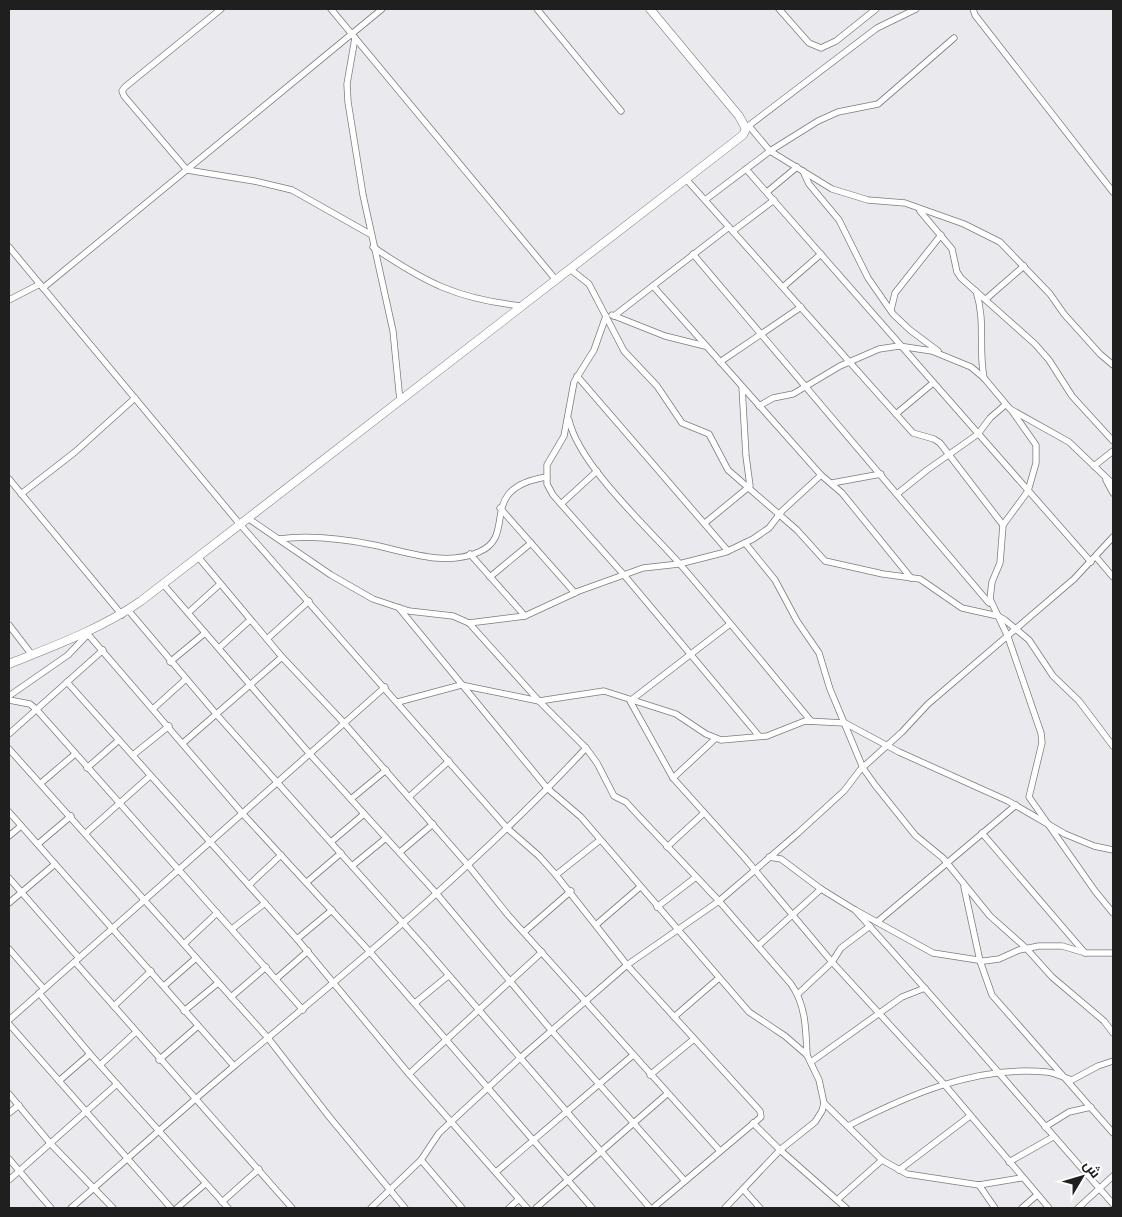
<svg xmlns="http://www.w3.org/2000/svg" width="1122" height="1217" viewBox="0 0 1122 1217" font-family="'Playfair Display',Cairo,serif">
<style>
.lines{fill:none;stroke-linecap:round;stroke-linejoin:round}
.minor-casing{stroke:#7b7c7f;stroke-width:7}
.tertiary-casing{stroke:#7b7c7f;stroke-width:9}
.minor{stroke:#fff;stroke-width:5.5}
.tertiary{stroke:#fff;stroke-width:8}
</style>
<rect width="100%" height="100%" fill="#eaeaee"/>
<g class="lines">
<defs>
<g id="minor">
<polyline points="221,9 125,87 122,91 124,96 187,170 254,181 292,190 370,234"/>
<polyline points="331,9 556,280"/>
<polyline points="537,9 621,111"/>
<polyline points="779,9 809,43 821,48 836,41 876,9"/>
<polyline points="973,9 975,15 1113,192"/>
<polyline points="355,38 347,84 348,102 363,195 393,331 400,401"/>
<polyline points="749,126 770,151 832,189 868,200 905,203 964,224 1000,242 1050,294 1064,314 1100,354 1113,365"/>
<polyline points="747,127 877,28 916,9"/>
<polyline points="746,169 1091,562"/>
<polyline points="803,171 809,184 839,220 868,278 893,314 910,330 938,351"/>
<polyline points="686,179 913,433 934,439 940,443 1003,525"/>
<polyline points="767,192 797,167"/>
<polyline points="705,200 770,151 818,121 838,112 878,104 954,38"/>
<polyline points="920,211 952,249 957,272 961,278 1035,344 1049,360 1072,396 1113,441"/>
<polyline points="733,231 774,200"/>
<polyline points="9,247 238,522 507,828 539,856 556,875 627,965 760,1111 761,1117 653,1208"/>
<path d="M 373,247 C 426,283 457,299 522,306"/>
<polyline points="693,254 989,603"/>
<polyline points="570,269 589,284 624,351 657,386 682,423 709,434 728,470 797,530 825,561 883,574 920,579 962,608 998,616 1005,620 1029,640 1053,676 1079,701 1113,746"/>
<polyline points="653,286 821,475 842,493 911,578"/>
<polyline points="783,287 821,254"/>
<polyline points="43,288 382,9"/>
<path d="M 976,291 C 986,322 978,347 984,378"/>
<polyline points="986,299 1024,266"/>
<polyline points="9,300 40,284"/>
<polyline points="891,310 895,293 941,235"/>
<polyline points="612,315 665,336 705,346"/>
<polyline points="606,316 594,350 574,382 564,436 547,465 547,484 553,495 624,575 759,736"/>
<polyline points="614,316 729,227"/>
<polyline points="720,362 801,307"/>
<polyline points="577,376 728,551"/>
<polyline points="759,406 773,398 793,394 840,366 879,349 899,346 932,351 971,367 984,378 1010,409 1069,442 1113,484"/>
<polyline points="1012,411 1036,445 1036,463 1028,491 1003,525 1000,563 992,582 990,599 1008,637 1041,733 1042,743 1029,797 1095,891 1113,913"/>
<polyline points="896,414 933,383"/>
<path d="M 569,420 C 579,465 647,527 679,563 C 724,615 767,668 811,721"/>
<polyline points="1094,466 1113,451"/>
<polyline points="9,479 122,615"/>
<polyline points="1106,480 1113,493"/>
<polyline points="832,483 881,474"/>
<polyline points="21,494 75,452 135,398"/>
<polyline points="897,494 927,470 978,434 990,418 1005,405"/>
<polyline points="561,504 597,471"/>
<polyline points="500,508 575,593"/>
<path d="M 249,519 L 331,575 L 373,599 L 409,611 L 453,616 L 469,623 L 539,701 L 586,748 L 597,763 L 614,796 L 626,802 L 637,814 L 719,901 L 791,984 C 806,1005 806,1030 807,1055"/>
<polyline points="705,523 750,486 746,456 742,387"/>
<path d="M 279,539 C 309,535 344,539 374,545 C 407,552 446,567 479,552 C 519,535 475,489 546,477"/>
<polyline points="745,543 775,580 797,621 819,653 830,689 863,768 875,785 915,835 943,858 990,916 1026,948 1052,977 1104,1021 1113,1033"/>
<polyline points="470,554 525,616"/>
<polyline points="1096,557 1113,577"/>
<polyline points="199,558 282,657 344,723 468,865 508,915 720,1151"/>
<polyline points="490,577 531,543"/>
<polyline points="163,584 309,753 436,893 551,1030 685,1181"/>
<polyline points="399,608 547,788 581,817 749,1012 785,1036 807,1055 819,1080 824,1103 822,1111 815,1122 780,1150 846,1208"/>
<polyline points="128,610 217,715 427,950 650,1208"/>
<polyline points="188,613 220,584"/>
<polyline points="469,623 525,616 579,591 643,568 679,564 726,552 753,539 769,528 782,511 821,475"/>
<polyline points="730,624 630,701 673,778 744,857 832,962 944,1084 1049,1208"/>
<polyline points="9,625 32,655"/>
<polyline points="86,632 242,813 370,952 592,1208"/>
<polyline points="267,639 309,601"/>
<polyline points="219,648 250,620"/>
<polyline points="170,662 205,633"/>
<polyline points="67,682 297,939 409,1074 527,1208"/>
<polyline points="9,696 68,655 88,634"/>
<polyline points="9,700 30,704 37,710 303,1010"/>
<polyline points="398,702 461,685 539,701 604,691 676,714 706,734 721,740 767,736 805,721 845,723 899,752 1008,801 1065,834 1094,846 1113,850"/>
<polyline points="154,708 186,679"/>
<polyline points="9,734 103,650"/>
<polyline points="183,743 282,657"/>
<polyline points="9,749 268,1038 331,1119 405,1208"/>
<polyline points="133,755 169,726"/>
<polyline points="87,768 119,740"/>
<polyline points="673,778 715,739"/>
<polyline points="41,783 75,754"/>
<polyline points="409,797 449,761"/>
<polyline points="351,799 386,770"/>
<polyline points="9,812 234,1066"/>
<polyline points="86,833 150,776"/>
<polyline points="982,833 1085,953"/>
<polyline points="9,836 21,826"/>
<polyline points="331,842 364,814"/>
<polyline points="38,844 71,816"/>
<polyline points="667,847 704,813"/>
<polyline points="400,852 433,824"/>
<polyline points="769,857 781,859 821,889 855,910 933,953 984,961 999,959 1019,950 1039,946 1062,946 1086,953 1113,953"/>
<polyline points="352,866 386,838"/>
<polyline points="556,875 600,840"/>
<polyline points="9,878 79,958"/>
<polyline points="307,882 341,853"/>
<polyline points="249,885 281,855"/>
<polyline points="964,887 980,961 992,995 1113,1133"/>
<polyline points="9,903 55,864"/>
<polyline points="657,907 696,877"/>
<path d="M 855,910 C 943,1007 1027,1106 1113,1204"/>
<polyline points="877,922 1016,805"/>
<polyline points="597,924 640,887"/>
<polyline points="232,929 265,903"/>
<polyline points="524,932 571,891"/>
<polyline points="297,939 332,910"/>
<polyline points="184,944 217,913"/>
<polyline points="758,946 821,889"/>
<polyline points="9,949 44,989"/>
<polyline points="75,962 292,1208"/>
<polyline points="276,979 308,951"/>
<polyline points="164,986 196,958"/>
<polyline points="39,993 90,1054 228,1208"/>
<polyline points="798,994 832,962 841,948 870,926"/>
<polyline points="231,997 266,967"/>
<polyline points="415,1003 448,976"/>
<polyline points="114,1006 151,971"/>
<polyline points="184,1011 218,983"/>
<polyline points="674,1017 719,978"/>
<polyline points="9,1020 385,687"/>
<polyline points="9,1024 171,1208"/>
<polyline points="159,1060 198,1026"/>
<polyline points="811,1062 902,997 925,988"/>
<polyline points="100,1065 136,1032"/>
<polyline points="409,1074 542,952"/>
<polyline points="650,1075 694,1039"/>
<polyline points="59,1081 90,1054"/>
<polyline points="9,1094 50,1143 113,1208"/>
<polyline points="824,1103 882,1160 907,1174 979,1185 1021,1178"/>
<polyline points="9,1113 19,1105"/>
<path d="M 848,1126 C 908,1095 977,1065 1047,1072 C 1056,1073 1064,1078 1072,1080 L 1098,1066 L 1113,1061"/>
<polyline points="1045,1127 1069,1112 1091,1107"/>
<polyline points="9,1159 51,1208"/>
<polyline points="421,1160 462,1208"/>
<polyline points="1009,1162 1053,1137"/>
<polyline points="899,1170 970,1116"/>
<polyline points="496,1172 632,1056"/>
<polyline points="9,1180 117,1084"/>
<polyline points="979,1185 995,1208"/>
<polyline points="743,1189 760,1208"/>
<polyline points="837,1200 882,1160"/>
<polyline points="222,1202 259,1169"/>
<path d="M 71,1208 C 125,1161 178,1113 233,1067 C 355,965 478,864 586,748"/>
<polyline points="177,1208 205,1184"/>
<polyline points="371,1208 421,1160 439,1133 519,1059 627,965 719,901 798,833 844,791 860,770 902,732 928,704 1074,579 1113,537"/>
<polyline points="509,1208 519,1199"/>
<polyline points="536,1208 667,1094"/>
<polyline points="725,1208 780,1150 753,1123"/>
<polyline points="1022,1208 1037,1195"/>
<polyline points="1078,1208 1113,1176"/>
</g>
<path id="tertiary" d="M 9,664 C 54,646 101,629 141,601 L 743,135 L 746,129 L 739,116 L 650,9"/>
</defs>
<use href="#minor" class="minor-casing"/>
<use href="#tertiary" class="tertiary-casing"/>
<use href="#minor" class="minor"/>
<use href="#tertiary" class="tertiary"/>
</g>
<rect width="1122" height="1217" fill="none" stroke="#1f1f20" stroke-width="20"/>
<g transform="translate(1082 1177) rotate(52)" stroke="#ffffff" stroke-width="4" paint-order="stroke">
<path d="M0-4L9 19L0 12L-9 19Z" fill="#1f1f20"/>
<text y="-8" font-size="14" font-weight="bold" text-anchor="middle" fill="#1f1f20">ش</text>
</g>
</svg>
